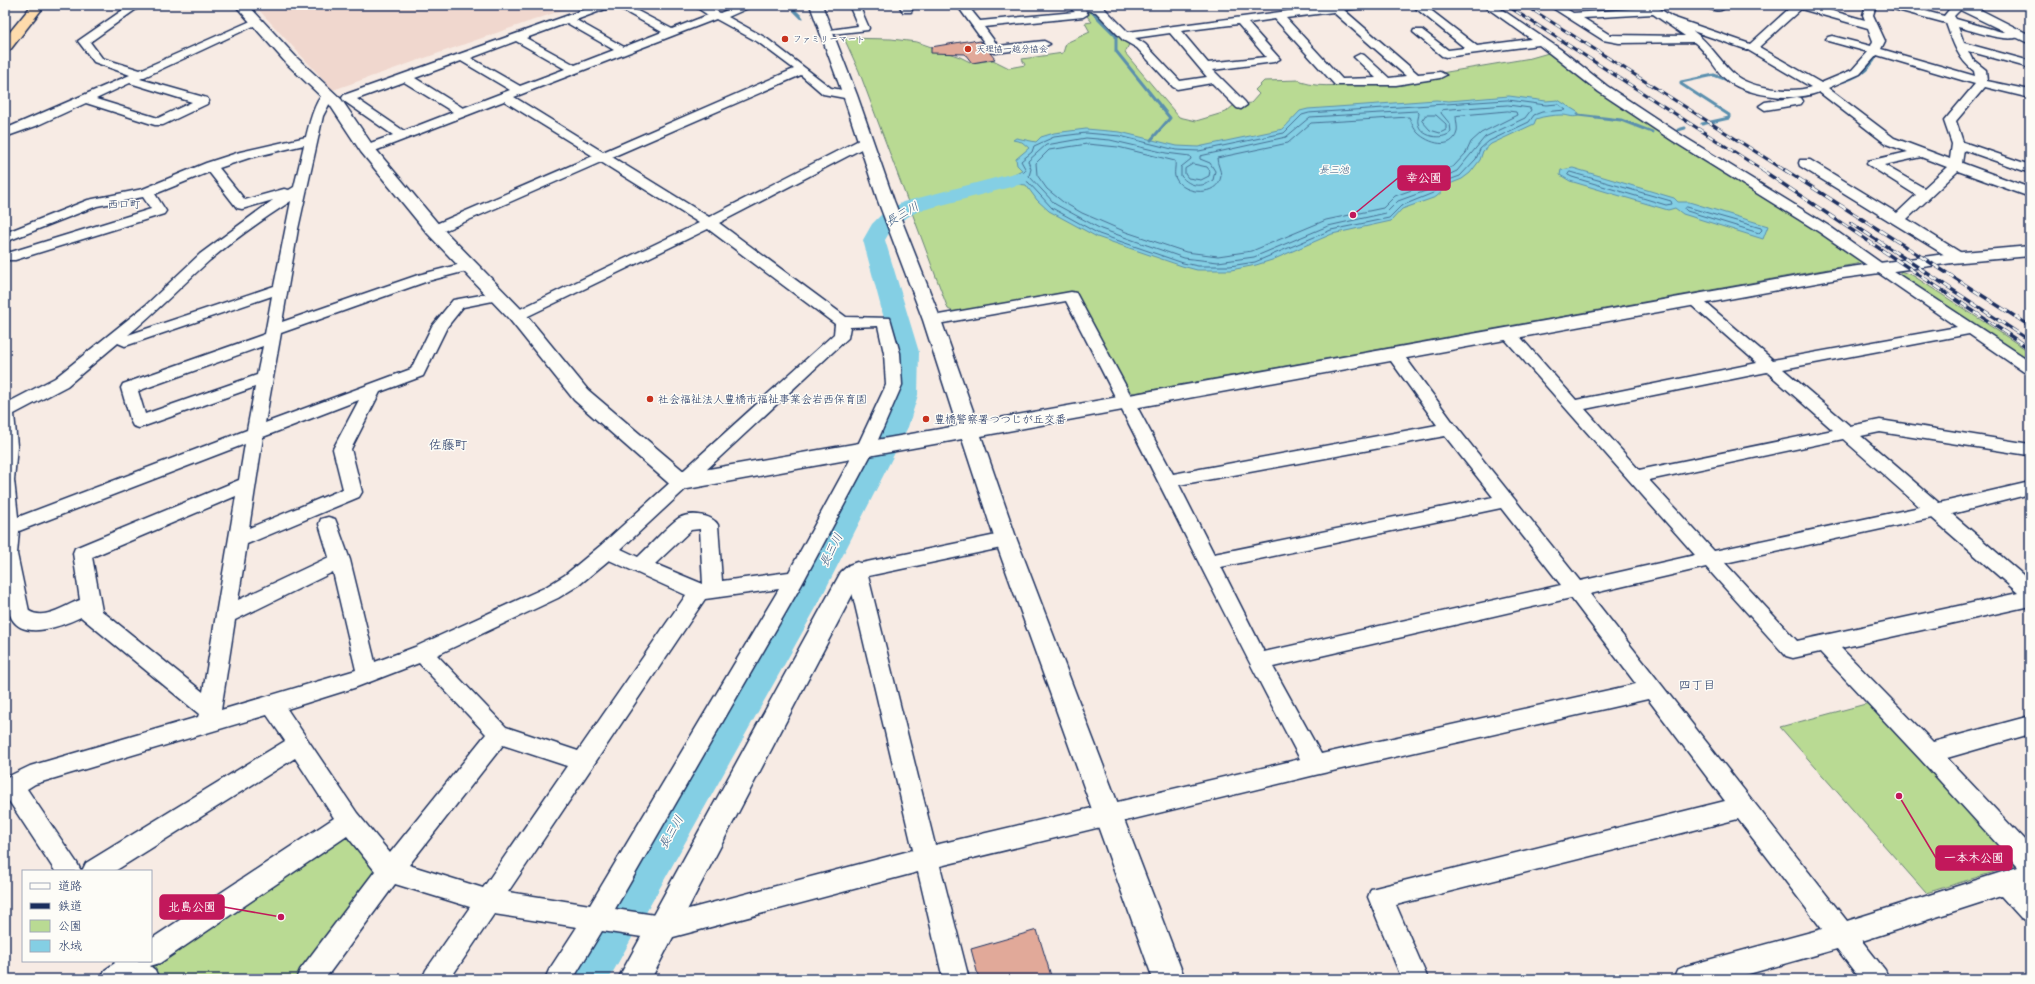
<svg xmlns="http://www.w3.org/2000/svg" width="2035" height="984" viewBox="0 0 2035 984" font-family="Mali,'Klee One',sans-serif">
<style>
.built{fill:#f0d7ce}
.green{fill:#b9da93;stroke:#6a8478}
.water{fill:#84cfe4;stroke:#5a8fae}
.lines{fill:none;stroke-linecap:round;stroke-linejoin:round}
.shore{stroke:#456f94;stroke-width:1}
.stream{stroke:#5a8fae;stroke-width:3}
.river{fill:#84cfe4;fill-rule:evenodd}
.building{fill:#e1a999;stroke:#1b2f5e}
.street-casing{stroke:#1b2f5e;stroke-width:3}
.secondary-casing{stroke:#1b2f5e;stroke-width:3}
.highway-casing{stroke:#1b2f5e;stroke-width:3}
.street{fill:#fdfcf7;fill-rule:evenodd}
.secondary{fill:#fdfcf7;fill-rule:evenodd}
.highway{fill:#fedbac;fill-rule:evenodd}
.rail-far1-casing{stroke:#1b2f5e;stroke-width:3}
.rail-casing{stroke:#1b2f5e;stroke-width:3.5}
.rail-far1{stroke:#fdfcf7;stroke-width:2;stroke-dasharray:6;stroke-linecap:butt}
.rail{stroke:#fdfcf7;stroke-width:2.5;stroke-dasharray:8;stroke-linecap:butt}
.poi-dot{fill:#c8321e;stroke:#fdfcf7;stroke-width:1.5}
.labels{text-anchor:middle;stroke-width:3;stroke-linejoin:round;paint-order:stroke}
.far-poi-label{font-size:9px;fill:#1b2f5e;stroke:#fdfcf7;text-anchor:start}
.far-water-label{font-size:10px;font-style:italic;fill:#355780;stroke:#fdfcf7}
.far-quarter-label{font-size:11px;fill:#1b2f5e;stroke:#fdfcf7}
.poi-label{font-size:11px;fill:#1b2f5e;stroke:#fdfcf7;text-anchor:start}
.water-label{font-size:12px;font-style:italic;fill:#355780;stroke:#fdfcf7}
.neighbourhood-label{font-size:12px;fill:#1b2f5e;stroke:#fdfcf7}
.quarter-label{font-size:13px;fill:#1b2f5e;stroke:#fdfcf7}
.leader{fill:none;stroke:#c2185b;stroke-width:1.5}
.callout-dot{fill:#c2185b;stroke:#fdfcf7;stroke-width:1.5}
.callout{fill:#c2185b;stroke:#c2185b;stroke-width:1.5}
.callout-label{font-size:12px;text-anchor:middle;font-weight:bold;fill:#fff}
</style>
<rect width="100%" height="100%" fill="#f7ebe4"/>
<filter id="ink" filterUnits="userSpaceOnUse"><feTurbulence type="fractalNoise" baseFrequency=".025" numOctaves="2"/><feDisplacementMap in="SourceGraphic" scale="8" xChannelSelector="R" yChannelSelector="G"/><feConvolveMatrix kernelMatrix="1 2 1 2 8 2 1 2 1" color-interpolation-filters="sRGB"/></filter>
<g filter="url(#ink)">
<polygon class="built" points="262,5 577,5 333,90 256,7"/>
<g class="green">
<path d="M 1081,9 L 1097,11 L 1130,42 L 1125,53 L 1179,117 L 1196,121 L 1226,112 L 1234,105 L 1251,103 L 1259,94 L 1255,90 L 1264,81 L 1300,80 L 1301,82 C 1323,89 1346,84 1369,83 C 1394,81 1419,80 1444,77 L 1441,73 L 1531,58 L 1552,52 L 1863,261 L 1862,263 L 1134,393 L 1127,390 L 1074,291 L 954,312 L 948,309 L 859,71 L 844,38 L 891,39 L 917,42 L 960,57 L 972,63 L 993,60 L 1009,68 L 1025,65 L 1022,59 L 1063,53 L 1066,43 L 1090,32 L 1085,23 L 1092,22 Z"/>
<polygon points="1900,271 1912,275 2030,352 2030,361 1900,277"/>
<polygon points="1873,702 2020,864 1926,893 1780,727"/>
<polygon points="348,833 377,869 377,876 299,979 161,979 150,970 155,958"/>
</g>
<g class="water">
<path d="M 1509,96 L 1546,101 L 1558,100 L 1579,113 L 1578,116 C 1572,118 1568,115 1562,115 C 1554,115 1544,116 1536,119 L 1534,124 L 1491,144 L 1483,151 L 1480,160 L 1470,173 L 1462,179 L 1452,183 L 1436,197 L 1402,209 L 1391,221 L 1332,234 L 1272,260 L 1256,265 L 1231,270 L 1197,270 L 1182,266 L 1097,237 L 1049,211 L 1037,200 L 1026,185 L 1017,184 L 1012,175 L 1022,170 L 1017,165 L 1016,159 L 1029,148 L 1022,142 L 1013,140 L 1016,138 L 1036,142 L 1041,137 L 1054,133 L 1086,129 L 1120,132 L 1177,146 L 1198,147 L 1283,129 L 1300,111 L 1308,109 L 1436,100 L 1449,101 Z"/>
<polygon points="1573,168 1674,198 1678,202 1689,202 1768,226 1763,239 1683,214 1675,208 1668,210 1570,181 1560,175 1561,170"/>
</g>
<g class="lines">
<g class="shore">
<polygon points="1508,100 1546,105 1558,104 1566,110 1542,112 1534,115 1529,122 1489,141 1480,149 1476,159 1460,176 1449,180 1433,193 1401,206 1389,218 1331,230 1255,262 1230,266 1198,266 1183,263 1099,234 1052,208 1028,182 1018,178 1026,170 1021,161 1032,152 1034,146 1054,137 1086,133 1120,136 1176,150 1199,151 1284,133 1302,115 1309,113"/>
<path d="M 1508,105 L 1530,108 L 1531,110 L 1525,118 L 1485,137 L 1457,171 L 1446,176 L 1431,189 L 1398,201 L 1386,213 L 1328,226 L 1254,257 L 1218,262 L 1184,258 L 1101,229 L 1055,204 L 1029,176 L 1031,169 L 1028,161 L 1046,145 L 1086,138 L 1110,140 L 1166,153 L 1190,156 L 1191,159 L 1181,167 L 1181,176 C 1190,187 1202,188 1213,180 L 1215,171 L 1210,163 L 1200,159 L 1200,156 L 1286,137 L 1310,117 L 1417,111 L 1419,113 C 1419,116 1417,120 1418,123 C 1420,137 1442,141 1451,132 L 1450,124 L 1441,113 L 1442,110 Z"/>
<path d="M 1508,111 L 1516,112 L 1517,115 L 1481,133 L 1471,142 L 1466,153 L 1454,166 L 1443,171 L 1428,184 L 1395,196 L 1383,208 L 1326,220 L 1252,251 L 1218,256 L 1186,252 L 1126,232 L 1082,213 L 1063,202 L 1047,189 L 1037,175 L 1036,163 L 1049,150 L 1087,144 L 1118,147 L 1175,161 C 1176,167 1173,174 1176,179 C 1184,195 1218,197 1221,176 C 1221,170 1217,164 1217,158 L 1288,143 L 1311,123 L 1409,117 C 1412,123 1413,128 1418,133 C 1428,143 1452,151 1457,132 C 1458,127 1456,121 1456,116 Z"/>
<polygon points="1426,115 1436,115 1446,124 1446,130 1440,133 1430,130 1422,121"/>
<polygon points="1193,164 1207,167 1210,171 1209,176 1201,180 1188,178 1185,174 1185,169"/>
<polygon points="1570,172 1671,201 1672,204 1666,205 1572,177 1568,175"/>
<polygon points="1687,207 1761,228 1762,230 1759,233 1687,211 1685,209"/>
</g>
<g class="stream">
<polyline points="789,5 802,18"/>
<polyline points="1090,10 1116,36 1116,51 1170,118 1151,140"/>
<path d="M 1838,83 C 1856,78 1868,72 1877,55"/>
<polyline points="1578,115 1621,120 1652,132"/>
<polyline points="1702,124 1729,118 1729,115 1681,84 1681,82 1714,75 1733,82"/>
<polyline points="1678,130 1685,128"/>
</g>
<path class="river" d="M 1018,172 L 1026,173 L 1029,178 L 1026,183 L 919,211 C 904,218 893,225 885,240 L 919,352 L 918,395 L 908,427 L 817,606 L 609,979 L 565,979 L 571,964 L 795,588 L 880,427 L 892,395 L 893,352 L 863,240 L 872,224 L 881,215 L 903,202 Z"/>
</g>
<g class="building">
<polygon points="973,40 975,42 980,41 995,59 972,63 965,54 931,53 931,47"/>
<polygon points="1037,930 1052,979 979,979 971,949"/>
</g>
<g class="lines">
<defs>
<g id="street">
<path d="M 130,5 L 142,5 L 90,42 L 102,58 L 140,70 L 253,20 L 257,19 L 262,22 L 140,79 L 207,98 L 209,101 L 207,104 L 163,125 L 155,125 L 86,103 L 36,126 L 5,137 L 5,129 L 130,75 L 94,62 L 78,41 ZM 130,83 L 192,102 L 158,118 L 96,99 Z"/>
<polygon points="243,5 258,5 257,7 244,11 239,8"/>
<path d="M 597,5 L 612,5 L 611,7 L 576,20 L 624,47 L 662,32 L 613,5 L 626,5 L 672,29 L 708,15 L 693,5 L 706,5 L 720,13 L 740,5 L 755,5 L 728,17 L 766,38 L 831,88 L 854,92 L 856,95 L 850,99 L 823,94 L 801,75 L 612,157 L 709,217 L 861,139 L 869,139 L 871,142 L 869,145 L 719,223 L 846,317 L 890,318 L 900,353 L 902,385 L 874,449 L 802,584 L 615,909 L 662,916 L 913,850 L 847,571 L 850,566 L 857,564 L 1006,533 L 1013,535 L 1015,540 L 1013,545 L 1006,547 L 868,576 L 935,845 L 1300,759 C 1220,608 1145,453 1066,301 L 932,325 L 927,323 L 924,320 L 927,317 L 1071,292 L 1076,293 L 1173,474 L 1437,425 L 1386,354 L 1388,350 L 1394,349 L 1400,350 L 1455,425 L 1580,581 L 1695,555 L 1503,337 L 1501,334 L 1503,331 L 1515,331 L 1576,400 L 1757,363 L 1690,304 L 1687,301 L 1690,298 L 1700,298 L 1773,360 L 1957,327 L 1819,232 L 1673,141 L 1599,92 L 1539,45 L 1446,57 L 1442,56 L 1413,32 L 1414,30 L 1422,30 L 1448,50 L 1465,48 L 1412,5 L 1424,5 L 1477,46 L 1531,39 L 1483,5 L 1495,5 L 1560,49 L 1607,86 L 1681,135 L 1829,226 L 1884,265 L 2030,361 L 2030,373 L 2024,372 L 1969,334 L 1783,369 L 1850,426 L 1880,420 L 2030,444 L 2030,454 L 2028,455 L 1880,432 L 1861,436 L 1939,503 L 2030,482 L 2030,494 L 1952,514 L 2030,581 L 2030,606 L 1841,648 L 1933,742 L 2030,716 L 2030,734 L 1947,758 L 2030,846 L 2030,886 L 2026,888 L 2030,892 L 2030,922 L 2021,918 L 2001,896 L 1862,941 L 1885,970 L 1889,979 L 1860,979 L 1837,949 L 1731,979 L 1673,979 L 1677,970 L 1686,966 L 1822,929 L 1738,819 L 1396,905 L 1428,979 L 1402,979 L 1368,897 L 1371,889 L 1725,801 L 1648,699 L 1315,775 L 940,866 L 969,979 L 943,979 L 918,872 L 662,940 L 602,931 L 573,979 L 545,979 L 549,970 L 577,927 L 494,914 L 450,979 L 422,979 L 426,970 L 470,907 L 395,884 L 325,979 L 296,979 L 300,970 L 375,871 L 347,836 L 160,963 L 150,966 L 155,970 L 159,979 L 101,979 L 105,970 L 115,963 L 114,961 L 151,961 L 151,939 L 334,818 L 295,758 L 115,871 L 82,871 L 86,863 L 285,741 L 267,715 L 35,784 L 27,789 L 77,863 L 81,871 L 55,871 L 7,798 L 5,799 L 5,778 L 30,766 L 198,717 L 199,714 L 81,617 C 64,625 25,641 12,619 C 7,610 7,598 5,588 L 5,404 L 55,378 L 146,305 L 200,254 L 273,200 L 242,209 L 237,208 L 209,172 L 155,194 L 166,211 L 164,214 L 15,260 L 5,260 L 5,251 L 11,252 L 151,209 L 143,197 L 97,206 L 5,242 L 5,233 L 88,200 L 143,189 L 206,163 L 240,152 L 306,137 C 309,125 316,94 328,91 L 332,92 L 334,95 L 323,116 L 298,229 L 282,322 L 418,275 L 469,262 L 474,263 L 476,266 L 474,269 L 428,281 L 281,333 L 265,423 L 411,369 L 432,326 L 453,300 L 498,292 L 503,293 L 505,296 L 503,299 L 463,307 L 447,327 L 423,376 L 380,392 L 351,449 L 362,492 L 359,497 L 247,544 L 238,600 L 329,557 L 319,524 L 321,519 L 328,517 L 335,519 L 337,524 L 350,560 L 375,662 L 415,647 L 544,588 L 565,575 L 600,546 L 834,334 L 835,324 L 708,229 L 522,319 L 512,319 L 509,316 L 512,313 L 699,223 L 601,162 L 439,233 L 429,233 L 427,230 L 429,227 L 593,156 L 504,101 L 372,152 L 367,153 L 361,149 L 362,146 L 393,135 L 344,101 L 342,98 L 344,95 ZM 716,19 L 758,42 L 794,69 L 603,152 L 514,97 ZM 567,23 L 614,50 L 575,65 L 526,38 ZM 516,41 L 565,69 L 520,86 L 471,58 ZM 461,61 L 510,90 L 463,108 L 415,78 ZM 404,82 L 453,112 L 404,131 L 357,99 ZM 304,145 L 294,187 L 289,190 L 284,189 L 245,200 L 219,168 L 249,158 ZM 291,201 L 274,286 L 128,335 C 157,311 182,285 210,260 C 235,239 263,219 291,201 ZM 272,296 L 265,334 L 123,384 L 121,388 L 131,422 L 133,426 L 139,428 L 255,387 L 247,430 L 18,517 L 14,480 L 17,446 L 14,414 L 67,386 L 118,343 L 125,346 L 131,344 ZM 878,326 L 884,353 L 886,385 L 856,449 L 789,572 L 722,581 L 718,525 C 712,514 690,512 679,518 C 667,526 650,546 638,557 L 621,549 L 848,338 L 850,327 ZM 263,346 L 257,375 L 145,414 L 138,391 ZM 1767,372 L 1833,430 L 1639,470 L 1585,409 ZM 359,400 L 333,449 L 343,489 L 249,528 L 263,437 ZM 1445,436 L 1493,497 L 1214,554 L 1179,485 ZM 1843,439 L 1920,507 L 1714,551 L 1649,480 ZM 245,444 L 239,480 L 75,548 L 73,553 L 80,600 C 65,605 45,621 29,611 L 17,554 L 19,531 ZM 236,496 L 203,692 L 102,611 L 92,557 ZM 1501,508 L 1561,585 L 1264,652 L 1221,567 ZM 1932,518 L 2018,593 L 1797,641 L 1725,563 ZM 700,529 L 703,584 L 655,564 L 691,530 ZM 609,560 L 686,595 L 578,751 L 506,727 L 437,655 L 558,598 L 579,585 ZM 1706,567 L 1786,656 L 1793,658 L 1820,652 L 1921,760 L 2018,867 L 1847,921 L 1590,594 ZM 333,572 L 356,670 L 221,710 L 235,620 ZM 779,589 L 590,905 L 508,892 L 705,599 ZM 1571,598 L 1636,684 L 1321,754 L 1273,667 ZM 419,663 L 486,734 L 390,853 L 357,813 L 287,709 L 354,688 ZM 503,745 L 567,766 L 483,888 L 409,865 Z"/>
<polygon points="849,5 859,5 869,28 868,30 823,35 822,33 823,31 858,26"/>
<polygon points="899,5 909,5 912,10 911,12 903,12"/>
<path d="M 957,5 L 991,5 L 990,7 L 971,10 L 980,21 L 1075,12 L 1067,5 L 1099,6 L 1103,7 L 1128,32 L 1334,5 L 1366,5 L 1361,8 L 1344,10 L 1418,74 L 1440,72 L 1446,75 L 1440,78 L 1396,85 L 1335,85 L 1275,19 L 1248,23 L 1280,59 L 1274,62 L 1213,70 L 1245,102 L 1247,105 L 1241,109 L 1237,108 L 1212,83 L 1177,89 L 1173,87 L 1137,48 L 1123,40 L 1096,12 L 1085,10 L 1088,14 L 1083,17 L 984,27 L 998,46 L 1044,41 L 1050,44 L 1044,47 L 995,53 L 991,52 ZM 1333,12 L 1406,76 L 1389,78 L 1364,55 L 1360,54 L 1354,57 L 1376,78 L 1342,79 L 1286,18 ZM 1238,24 L 1266,57 L 1208,63 L 1181,31 ZM 1170,33 L 1207,77 L 1180,81 L 1145,44 L 1135,38 Z"/>
<path d="M 1548,5 L 1560,5 L 1573,13 L 1645,8 L 1642,5 L 1654,5 L 1672,17 L 1750,44 L 1793,5 L 1811,5 L 1865,20 L 1863,15 L 1866,5 L 1876,5 L 1873,15 L 1885,41 L 1881,49 L 1975,76 L 1974,71 C 1958,59 1953,43 1946,23 L 1886,7 L 1885,5 L 1902,5 L 1944,16 L 1952,6 L 1968,5 L 1967,8 L 1960,10 L 1954,16 L 1956,19 L 2002,32 L 2018,31 L 2023,34 C 2014,46 1971,30 1958,27 L 1964,43 L 2030,61 L 2030,68 L 1968,51 L 1972,59 L 1986,70 L 1987,81 L 2030,90 L 2030,98 L 1985,87 L 1956,121 L 1963,142 L 2030,165 L 2030,173 L 1964,150 L 1962,163 L 2030,188 L 2030,197 L 1958,171 L 1907,219 L 1963,254 L 1965,257 L 1963,260 L 1953,260 L 1800,166 L 1799,163 L 1800,160 L 1810,160 L 1897,213 L 1916,195 L 1867,164 L 1868,161 L 1908,152 L 1886,144 L 1819,92 C 1795,102 1750,96 1729,82 C 1715,72 1708,52 1694,42 L 1619,43 L 1603,40 ZM 1801,9 L 1868,28 L 1873,41 L 1871,46 L 1832,36 L 1828,37 L 1826,39 L 1828,41 L 1868,52 L 1852,70 L 1821,83 L 1759,47 ZM 1653,14 L 1685,36 L 1610,35 L 1583,18 ZM 1693,31 L 1748,50 L 1811,87 C 1793,94 1751,88 1736,76 C 1720,62 1711,44 1693,31 ZM 1877,55 L 1975,84 L 1944,121 L 1952,144 L 1950,159 L 1894,138 L 1828,88 L 1860,74 ZM 1921,157 L 1947,167 L 1924,188 L 1884,165 Z"/>
<path d="M 1703,5 L 1727,5 C 1721,14 1714,10 1704,7 Z"/>
<polygon points="1797,97 1801,98 1803,101 1801,104 1765,110 1759,106 1765,102"/>
</g>
<g id="secondary">
<polygon points="235,5 248,5 297,58 341,99 373,146 440,226 524,312 588,390 686,473 957,426 923,320 878,201 843,95 810,5 822,5 857,95 894,201 941,320 977,422 1843,268 1952,253 2030,246 2030,256 1952,263 1843,278 981,436 1017,540 1185,979 1153,979 995,540 962,439 682,490 674,488 574,400 510,320 428,234 361,152 330,105 287,64"/>
<polygon points="1955,5 1971,5 2030,35 2030,44 1956,8"/>
<polygon points="857,562 865,565 869,571 865,577 858,584 651,979 618,979 841,572 849,565"/>
</g>
<polygon id="highway" points="32,5 45,5 10,50 5,51 5,38"/>
</defs>
<use href="#street" class="street-casing"/>
<use href="#secondary" class="secondary-casing"/>
<use href="#highway" class="highway-casing"/>
<use href="#street" class="street"/>
<use href="#secondary" class="secondary"/>
<use href="#highway" class="highway"/>
<defs>
<g id="rail-far1">
<polyline points="1506,5 1764,171"/>
<polyline points="1525,5 1786,171"/>
</g>
<g id="rail">
<polyline points="1762,170 2030,349"/>
<polyline points="1785,170 2030,326"/>
<polyline points="1851,223 2030,341"/>
</g>
</defs>
<use href="#rail-far1" class="rail-far1-casing"/>
<use href="#rail" class="rail-casing"/>
<use href="#rail-far1" class="rail-far1"/>
<use href="#rail" class="rail"/>
</g>
</g>
<g class="poi-dot">
<circle cx="785" cy="39" r="4"/>
<circle cx="968" cy="49" r="4"/>
<circle cx="650" cy="399" r="4"/>
<circle cx="926" cy="419" r="4"/>
</g>
<g class="labels">
<g class="far-poi-label">
<text x="793" y="42">ファミリーマート</text>
<text x="976" y="52">天理協一越分協会</text>
</g>
<g class="far-water-label">
<text x="1334" y="173">長三池</text>
</g>
<g class="far-quarter-label">
<text x="124" y="208">西口町</text>
</g>
<g class="poi-label">
<text x="658" y="403">社会福祉法人豊橋市福祉事業会岩西保育園</text>
<text x="934" y="423">豊橋警察署つつじが丘交番</text>
</g>
<g class="water-label">
<text transform="translate(902 214) rotate(-30)" y="4">長三川</text>
<text transform="translate(831 550) rotate(-63)" y="4">長三川</text>
<text transform="translate(671 832) rotate(-60)" y="4">長三川</text>
</g>
<g class="neighbourhood-label">
<text x="1697" y="689">四丁目</text>
</g>
<g class="quarter-label">
<text x="448" y="449">佐藤町</text>
</g>
</g>
<path class="leader" d="M1353 215L1398 178M1899 796L1936 858M281 917L224 907"/>
<g class="callout-dot">
<circle cx="1353" cy="215" r="4"/>
<circle cx="1899" cy="796" r="4"/>
<circle cx="281" cy="917" r="4"/>
</g>
<g class="callout">
<rect x="1398" y="166" width="52" height="24" rx="4"/>
<rect x="1936" y="846" width="76" height="24" rx="4"/>
<rect x="160" y="895" width="64" height="24" rx="4"/>
</g>
<g class="callout-label">
<text x="1424" y="182">幸公園</text>
<text x="1974" y="862">一本木公園</text>
<text x="192" y="911">北島公園</text>
</g>
<rect width="2035" height="984" fill="none" stroke="#fdfcf7" stroke-width="20"/>
<rect x="10" y="10" width="2015" height="964" fill="none" stroke="#1b2f5e" stroke-width="1.5" filter="url(#ink)"/>
<rect x="22" y="870" width="130" height="92" fill="#fdfcf7" stroke="#a3aaba"/>
<rect x="30" y="883" width="20" height="6" fill="#fdfcf7" stroke="#a3aaba"/>
<text x="58" y="890" font-size="12" fill="#1b2f5e">道路</text>
<rect x="30" y="903" width="20" height="6" fill="#1b2f5e" stroke="#a3aaba"/>
<text x="58" y="910" font-size="12" fill="#1b2f5e">鉄道</text>
<rect x="30" y="920" width="20" height="12" fill="#b9da93" stroke="#a3aaba"/>
<text x="58" y="930" font-size="12" fill="#1b2f5e">公園</text>
<rect x="30" y="940" width="20" height="12" fill="#84cfe4" stroke="#a3aaba"/>
<text x="58" y="950" font-size="12" fill="#1b2f5e">水域</text>
</svg>
